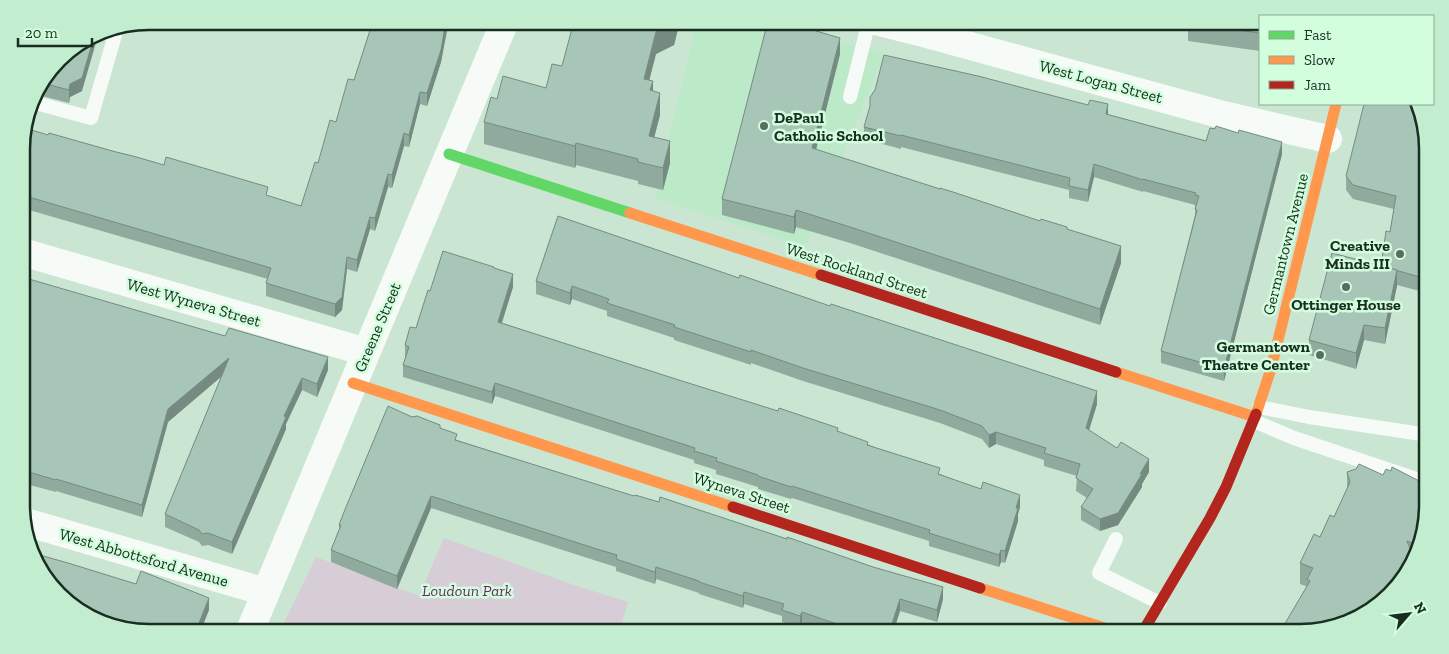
<svg xmlns="http://www.w3.org/2000/svg" width="1449" height="654" viewBox="0 0 1449 654" font-family="'Zilla Slab',serif">
<style>
.built{fill:#bceac9}
.green{fill:#d7cdd6}
.lines{fill:none;stroke-linecap:round;stroke-linejoin:round}
.lane{stroke:#f7fbf8;stroke-width:14}
.street{stroke:#f7fbf8;stroke-width:28}
.fast{stroke:#63d668;stroke-width:11}
.slow{stroke:#ff974d;stroke-width:11}
.jam{stroke:#b3261e;stroke-width:11}
.wall{fill:#90aa9e}
.shaded-wall{fill:#758b81}
.building{fill:#a7c6b8;stroke:#758b81}
.poi-dot{fill:#576e5e;stroke:#d2fede;stroke-width:2}
.labels{text-anchor:middle;stroke-width:5;stroke-linejoin:round;paint-order:stroke}
.street-label{font-size:16px;fill:#192e20;stroke:#d2fede}
.poi-label{font-size:16px;font-weight:bold;fill:#192e20;stroke:#d2fede;text-anchor:end}
.park-label{font-size:16px;font-style:italic;fill:#6f2665;stroke:#d2fede}
.rim{fill:none;stroke:#192e20;stroke-width:2.5}
</style>
<rect width="100%" height="100%" fill="#cae6d2"/>
<polygon class="built" points="697,21 762,21 885,53 805,247 655,198"/>
<polygon class="green" points="444,538 574,585 628,602 619,633 279,633 316,557 419,596"/>
<g class="lines">
<g class="lane">
<polyline points="850,97 869,21"/>
<polyline points="32,102 91,118 117,28"/>
<polyline points="1259,407 1309,417 1428,435"/>
<polyline points="1254,421 1294,438 1428,483"/>
<polyline points="1116,539 1099,573 1160,603"/>
</g>
<g class="street">
<polyline points="875,21 923,33 1223,115 1328,139"/>
<polyline points="22,252 366,352"/>
<polyline points="22,521 266,592"/>
<polyline points="249,633 505,21"/>
</g>
<polyline class="fast" points="449,154 630,213"/>
<g class="slow">
<polyline points="630,213 821,275"/>
<polyline points="1116,372 1255,417"/>
<polyline points="353,383 733,507"/>
<polyline points="1256,414 1271,369 1336,104"/>
<polyline points="980,588 1120,633"/>
</g>
<g class="jam">
<polyline points="821,275 1116,372"/>
<polyline points="733,507 980,588"/>
<polyline points="1142,633 1210,518 1226,487 1256,414"/>
</g>
</g>
<g class="wall">
<polygon points="373,21 454,21 453,25 448,25 441,62 427,106 420,104 409,147 404,146 392,188 388,187 375,231 370,229 357,272 347,269 342,310 335,317 266,296 266,283 268,279 22,208 22,140 268,196 301,206 354,80"/>
<polygon points="574,21 680,21 674,45 656,54 649,80 660,115 654,137 670,163 663,190 638,184 638,181 576,165 575,168 484,144 484,122 497,99 546,88 562,66"/>
<polygon points="1047,21 1082,21 1080,29"/>
<polygon points="1173,21 1260,21 1260,51 1188,41 1188,29 1173,27"/>
<polygon points="819,32 840,54 816,150 1040,221 1067,229 1121,263 1100,325 850,243 796,227 794,234 722,215 722,199"/>
<polygon points="64,53 82,91 70,97 69,103 34,94 35,92"/>
<polygon points="1108,115 1206,141 1282,154 1224,381 1161,363 1161,351 1195,215 1195,205 1143,191 1143,192 1094,177 1088,202 1069,198 1069,190 901,147 901,149 864,139 864,127"/>
<polygon points="1427,132 1427,293 1397,285 1385,344 1364,340 1356,369 1309,355 1309,340 1381,266 1390,232 1394,209 1353,199 1346,190 1346,176"/>
<polygon points="558,216 1097,404 1089,430 1149,472 1142,484 1142,487 1118,525 1100,531 1081,520 1081,507 1087,498 1076,491 1077,476 1044,466 1044,460 996,444 989,448 982,439 940,423 803,381 751,363 751,365 674,340 674,338 607,316 607,311 572,299 570,305 536,294 536,281"/>
<polygon points="494,269 513,287 502,323 838,432 1020,507 1018,514 1018,521 1005,563 1001,562 999,567 929,546 929,541 792,498 791,499 758,489 758,487 716,474 716,470 694,463 694,460 495,396 492,404 403,377 403,365 406,358 405,358 405,345 416,328 430,291"/>
<polygon points="22,277 328,370 317,397 302,390 286,424 286,429 232,554 208,545 202,546 199,542 165,527 165,514 222,376 168,422 142,517 56,491 56,492 22,483"/>
<polygon points="412,417 440,428 457,440 943,599 937,622 900,611 893,633 826,633 802,625 800,628 782,622 782,616 744,604 743,608 699,594 699,593 656,579 655,584 616,571 616,567 600,562 431,508 397,589 331,562 331,550 339,530 339,525"/>
<polygon points="1347,472 1383,475 1425,488 1428,505 1418,554 1371,611 1300,584 1300,563 1334,517 1347,489"/>
</g>
<g class="shaded-wall">
<polygon points="446,21 448,21 448,25 441,62 427,106 427,93"/>
<polygon points="674,21 680,21 674,45 656,54 644,101 644,79 656,32"/>
<polygon points="1080,21 1082,21 1080,29"/>
<polygon points="819,22 819,38 816,31"/>
<polygon points="99,32 82,91 70,97 69,103 69,90 70,84 95,34"/>
<polygon points="840,38 840,54 812,165 812,148"/>
<polygon points="653,81 653,103 650,90"/>
<polygon points="420,92 420,104 409,147 409,135"/>
<polygon points="660,93 660,115 649,158 649,136"/>
<polygon points="1108,104 1108,116 1106,114"/>
<polygon points="404,133 404,146 392,188 392,175"/>
<polygon points="670,141 670,163 663,190 663,168"/>
<polygon points="1282,142 1282,154 1224,381 1224,369"/>
<polygon points="576,143 576,165 575,168 575,146"/>
<polygon points="1094,164 1094,177 1088,202 1088,190"/>
<polygon points="388,174 388,187 375,231 375,218"/>
<polygon points="796,210 796,227 794,234 794,217"/>
<polygon points="370,217 370,229 357,272 357,260"/>
<polygon points="1121,246 1121,263 1100,325 1100,309"/>
<polygon points="347,257 347,269 342,310 335,317 335,304"/>
<polygon points="1397,270 1397,286 1385,344 1385,328"/>
<polygon points="513,274 513,287 498,334 498,322"/>
<polygon points="572,286 572,299 570,305 570,293"/>
<polygon points="1364,325 1364,340 1356,369 1356,353"/>
<polygon points="328,357 328,370 317,397 317,384"/>
<polygon points="229,358 229,370 168,422 142,517 142,505 168,409"/>
<polygon points="302,378 302,390 286,424 286,429 232,554 232,542 284,416"/>
<polygon points="495,383 495,396 492,404 492,392"/>
<polygon points="1097,391 1097,404 1086,440 1086,428"/>
<polygon points="996,432 996,444 989,448 989,435"/>
<polygon points="1149,459 1149,472 1142,484 1142,487 1118,525 1100,531 1100,519 1140,474"/>
<polygon points="1020,495 1020,507 1018,514 1018,521 1005,563 1005,551 1016,508"/>
<polygon points="431,496 431,508 397,589 397,576"/>
<polygon points="1001,550 1001,562 999,567 999,555"/>
<polygon points="656,567 656,579 655,584 655,572"/>
<polygon points="943,587 943,599 937,622 937,610"/>
<polygon points="744,592 744,604 743,608 743,596"/>
<polygon points="209,598 209,610 200,633 195,633"/>
<polygon points="900,599 900,611 893,633 889,633"/>
<polygon points="802,612 802,625 800,628 800,616"/>
</g>
<g class="building">
<polygon points="373,21 446,21 441,50 427,93 420,92 409,135 404,133 392,175 388,174 375,218 370,217 357,260 347,257 342,297 335,304 266,283 271,268 22,195 22,140 25,128 48,135 49,133 116,152 133,156 164,165 166,157 268,187 266,195 301,206 315,162 318,163 330,120 336,122 348,79 354,80"/>
<polygon points="574,21 674,21 674,24 656,32 644,79 653,81 650,90 660,93 649,136 670,141 663,168 638,162 638,159 576,143 575,146 484,122 491,97 497,99 503,76 546,88 552,64 562,66"/>
<polygon points="768,21 775,21 795,27 796,21 816,21 819,22 816,31 840,38 812,148 940,189 940,188 953,192 1040,221 1041,219 1067,227 1067,229 1121,246 1100,309 850,227 796,210 794,217 722,199"/>
<polygon points="1188,21 1260,21 1260,33 1188,24"/>
<polygon points="95,34 82,78 70,84 69,90 42,83 64,53"/>
<polygon points="884,55 978,76 1088,105 1090,100 1108,104 1106,114 1206,141 1210,128 1215,129 1216,126 1238,133 1239,130 1282,142 1224,369 1161,351 1197,210 1195,209 1199,196 1195,195 1196,193 1143,179 1143,180 1094,164 1088,190 1069,186 1070,178 901,135 901,136 864,127 870,106 870,97 875,90"/>
<polygon points="1364,104 1415,104 1427,132 1427,279 1381,266 1386,231 1390,232 1396,196 1353,185 1346,176"/>
<polygon points="558,216 739,278 740,275 830,306 831,304 1097,391 1086,428 1117,448 1121,442 1149,459 1140,474 1142,474 1118,513 1100,519 1081,507 1093,489 1076,478 1080,464 1044,453 1046,448 996,432 989,435 982,426 940,410 803,368 751,350 751,352 674,327 675,325 607,303 609,299 572,286 570,293 536,281"/>
<polygon points="443,251 494,267 494,268 513,274 498,322 682,381 778,411 779,408 838,428 837,431 868,442 867,445 940,468 938,474 981,489 983,482 1020,495 1016,508 1018,508 1005,551 1001,550 999,555 929,533 930,530 792,486 791,487 758,476 758,475 716,461 717,458 694,451 695,448 495,383 492,392 403,365 409,347 405,345 410,327 416,328 428,290 430,291"/>
<polygon points="1332,253 1397,270 1385,328 1364,325 1356,353 1309,340"/>
<polygon points="22,277 225,336 229,328 328,357 317,384 302,378 284,416 286,417 232,542 208,533 202,534 199,530 165,514 229,358 168,409 142,505 56,479 56,480 22,470"/>
<polygon points="388,406 412,417 417,416 440,425 440,428 457,434 455,440 634,496 635,495 659,502 660,497 787,539 787,537 873,567 943,587 937,610 900,599 889,633 863,633 802,612 800,616 782,610 784,604 744,592 743,596 699,582 699,581 656,567 655,572 616,559 617,555 600,550 431,496 397,576 331,550 341,525 339,525 346,507"/>
<polygon points="1359,464 1383,475 1386,469 1391,471 1392,467 1425,484 1424,487 1428,489 1428,505 1420,546 1407,541 1414,559 1371,611 1308,632 1280,632 1310,581 1307,579 1313,568 1300,563 1314,534 1320,537 1330,515 1334,517 1350,482 1347,472 1356,469"/>
<polygon points="36,554 68,563 136,584 141,571 209,598 195,633 192,631 191,633 149,633 100,623 48,583"/>
</g>
<g class="poi-dot">
<circle cx="764" cy="126" r="5"/>
<circle cx="1400" cy="254" r="5"/>
<circle cx="1346" cy="287" r="5"/>
<circle cx="1320" cy="355" r="5"/>
</g>
<g class="labels">
<g class="street-label">
<text transform="translate(1101 81) rotate(15)" y="6">West Logan Street</text>
<text transform="translate(1285 244) rotate(-76)" y="6">Germantown Avenue</text>
<text transform="translate(857 270) rotate(18)" y="6">West Rockland Street</text>
<text transform="translate(194 302) rotate(16)" y="6">West Wyneva Street</text>
<text transform="translate(377 327) rotate(-67)" y="6">Greene Street</text>
<text transform="translate(742 492) rotate(18)" y="6">Wyneva Street</text>
<text transform="translate(144 557) rotate(16)" y="6">West Abbottsford Avenue</text>
</g>
<g class="poi-label">
<text x="774" y="123" text-anchor="start">DePaul<tspan x="774" dy="18">Catholic School</tspan></text>
<text x="1390" y="251">Creative<tspan x="1390" dy="18">Minds III</tspan></text>
<text x="1346" y="310" text-anchor="middle">Ottinger House</text>
<text x="1310" y="352">Germantown<tspan x="1310" dy="18">Theatre Center</tspan></text>
</g>
<g class="park-label">
<text x="467" y="596">Loudoun Park</text>
</g>
</g>
<path d="M0 0H1449V654H0ZM149 30H1300A119 119 0 0 1 1419 149V505A119 119 0 0 1 1300 624H149A119 119 0 0 1 30 505V149A119 119 0 0 1 149 30Z" fill="#c3edcf" fill-rule="evenodd"/>
<path class="rim" d="M149 30H1300A119 119 0 0 1 1419 149V505A119 119 0 0 1 1300 624H149A119 119 0 0 1 30 505V149A119 119 0 0 1 149 30Z"/>
<rect x="1259" y="15" width="175" height="90" fill="#d2fede" stroke="#88ab92"/>
<rect x="1269" y="31" width="25" height="8" fill="#63d668" stroke="#88ab92"/>
<text x="1304" y="40" font-size="15" fill="#192e20">Fast</text>
<rect x="1269" y="56" width="25" height="8" fill="#ff974d" stroke="#88ab92"/>
<text x="1304" y="65" font-size="15" fill="#192e20">Slow</text>
<rect x="1269" y="81" width="25" height="8" fill="#b3261e" stroke="#88ab92"/>
<text x="1304" y="90" font-size="15" fill="#192e20">Jam</text>
<g transform="translate(1409 614) rotate(62)" stroke="#d2fede" stroke-width="4" paint-order="stroke">
<path d="M0-4L9 19L0 12L-9 19Z" fill="#192e20"/>
<text y="-8" font-size="14" font-weight="bold" text-anchor="middle" fill="#192e20">N</text>
</g>
<path d="M18 38v8h74v-8" fill="none" stroke="#192e20" stroke-width="2.5"/>
<text x="25" y="38" font-size="15" fill="#192e20" stroke="#d2fede" stroke-width="4" paint-order="stroke">20 m</text>
</svg>
